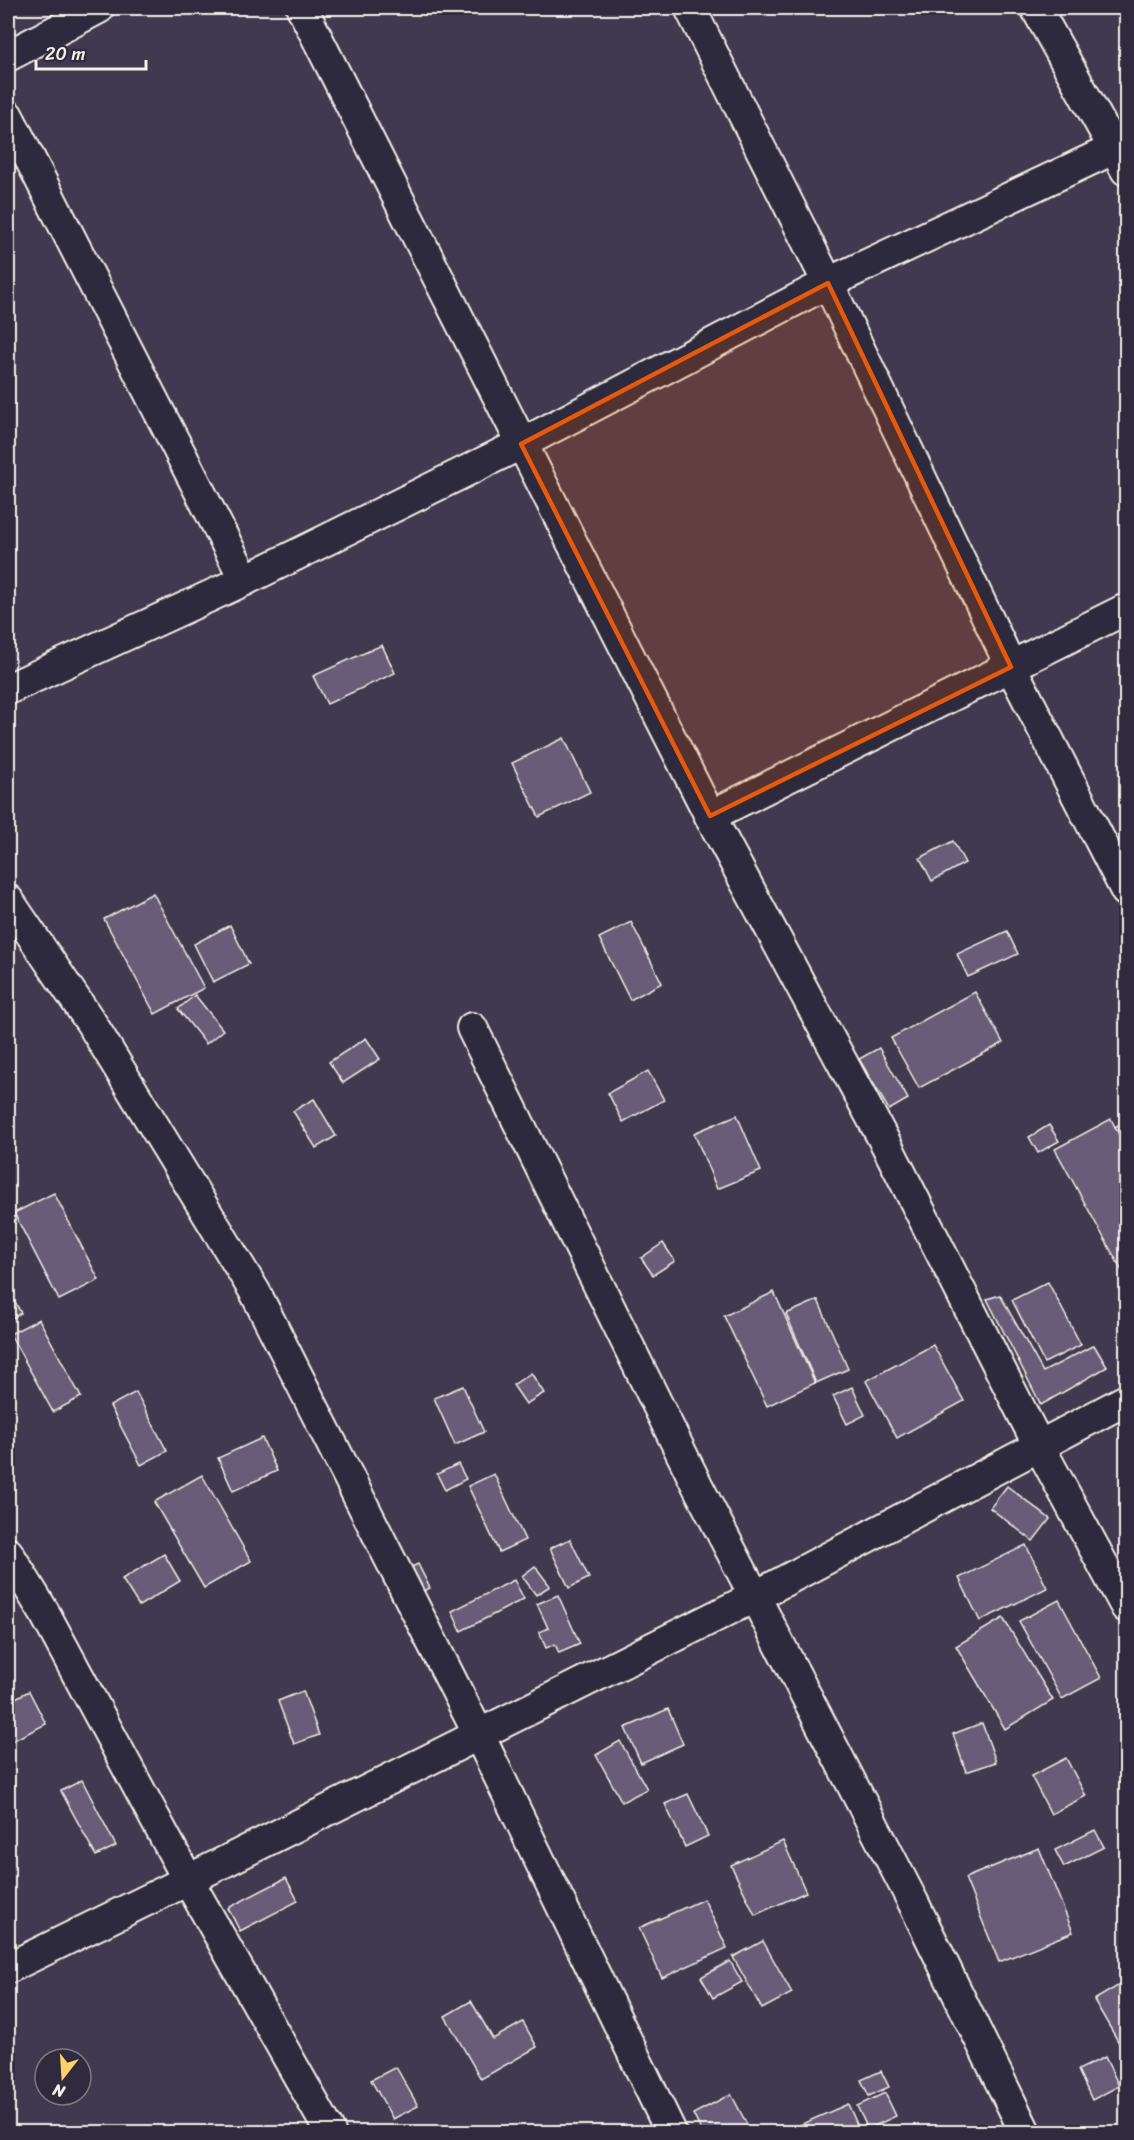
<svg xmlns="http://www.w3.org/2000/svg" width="1134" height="2140" viewBox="0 0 1134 2140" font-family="Sriracha,sans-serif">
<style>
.building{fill:#685c78;stroke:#f4f1e8;stroke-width:1.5}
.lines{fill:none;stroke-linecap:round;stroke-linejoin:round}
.minor-casing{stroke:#f4f1e8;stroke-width:34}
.minor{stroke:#2f2a3d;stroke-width:30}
.marked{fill:#e8590c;fill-opacity:0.2;stroke:#e8590c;stroke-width:4.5;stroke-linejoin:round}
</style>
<rect width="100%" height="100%" fill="#40394f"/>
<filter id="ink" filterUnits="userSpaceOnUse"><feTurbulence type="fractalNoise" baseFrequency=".0167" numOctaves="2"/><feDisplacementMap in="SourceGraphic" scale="12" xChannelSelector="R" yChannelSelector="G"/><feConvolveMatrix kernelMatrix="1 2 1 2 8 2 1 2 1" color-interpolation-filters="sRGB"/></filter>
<g filter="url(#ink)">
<g class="building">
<polygon points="382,645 395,673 327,704 313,676"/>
<polygon points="564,738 590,792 539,817 512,763"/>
<polygon points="953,841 965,863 932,881 920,858"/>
<polygon points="153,893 204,988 155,1014 104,919"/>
<polygon points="631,922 662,983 630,1000 599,938"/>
<polygon points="230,925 249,964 213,982 194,944"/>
<polygon points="1007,931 1018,954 968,977 957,954"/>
<polygon points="975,992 1003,1043 919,1088 891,1038"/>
<polygon points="195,995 223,1030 206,1044 178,1009"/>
<polygon points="366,1038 380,1059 343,1083 329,1062"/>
<polygon points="879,1048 908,1099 889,1110 859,1059"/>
<polygon points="648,1071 664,1100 623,1122 608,1093"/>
<polygon points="314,1099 336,1136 316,1148 293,1111"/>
<polygon points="737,1115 761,1171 717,1189 694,1133"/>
<polygon points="1111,1119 1126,1148 1126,1278 1055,1149"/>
<polygon points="1126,1120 1126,1146 1115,1127"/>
<polygon points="1049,1125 1059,1141 1038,1153 1029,1137"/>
<polygon points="54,1193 99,1280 59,1300 14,1213"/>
<polygon points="663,1243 675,1261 653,1275 641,1258"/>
<polygon points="1048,1282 1081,1345 1044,1363 1012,1300"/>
<polygon points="8,1289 21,1313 8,1321"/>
<polygon points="774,1292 815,1383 767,1406 724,1316"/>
<polygon points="1000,1295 1043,1372 1094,1345 1107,1367 1041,1405 987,1299"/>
<polygon points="818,1300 848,1369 816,1383 786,1314"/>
<polygon points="39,1319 81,1397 53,1412 10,1334"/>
<polygon points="933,1345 964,1401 897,1438 866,1381"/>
<polygon points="531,1373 544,1393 526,1404 513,1385"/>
<polygon points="463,1386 484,1432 455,1445 434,1398"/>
<polygon points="852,1387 865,1415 847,1424 833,1396"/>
<polygon points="136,1392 167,1451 141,1465 110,1406"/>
<polygon points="262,1438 277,1471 233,1491 218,1458"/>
<polygon points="458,1464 466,1479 445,1490 437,1474"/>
<polygon points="494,1474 525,1540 499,1552 468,1486"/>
<polygon points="202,1475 251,1561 204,1588 154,1502"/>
<polygon points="1007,1486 1050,1519 1033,1541 990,1508"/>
<polygon points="570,1539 589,1578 569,1588 550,1548"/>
<polygon points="1026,1545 1047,1588 980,1621 959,1578"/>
<polygon points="164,1554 180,1581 139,1606 122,1579"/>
<polygon points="418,1564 430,1588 413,1596 401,1572"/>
<polygon points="535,1566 550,1586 536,1595 522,1576"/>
<polygon points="514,1580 524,1599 461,1631 452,1611"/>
<polygon points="558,1595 580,1644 559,1653 555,1644 546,1648 539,1632 548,1628 537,1604"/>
<polygon points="1059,1600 1101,1678 1062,1699 1019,1621"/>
<polygon points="1003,1618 1053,1700 1005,1729 956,1646"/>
<polygon points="29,1691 46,1724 8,1743 8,1702"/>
<polygon points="303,1691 319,1735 294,1744 278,1701"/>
<polygon points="668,1709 683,1744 641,1763 625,1728"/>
<polygon points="982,1723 996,1762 966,1772 953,1734"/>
<polygon points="620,1741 647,1789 622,1802 596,1755"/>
<polygon points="1066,1758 1086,1796 1051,1814 1031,1776"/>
<polygon points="82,1780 116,1846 96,1856 61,1791"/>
<polygon points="688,1794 708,1836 685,1847 665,1804"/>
<polygon points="1095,1830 1104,1847 1064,1867 1055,1850"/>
<polygon points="783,1841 806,1892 755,1915 731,1865"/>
<polygon points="1039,1848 1073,1932 999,1962 965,1878"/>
<polygon points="286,1878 298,1901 240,1931 228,1908"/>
<polygon points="704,1899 727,1948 662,1978 639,1928"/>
<polygon points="763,1941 792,1993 762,2009 733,1957"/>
<polygon points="730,1961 742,1982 713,1998 701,1977"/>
<polygon points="1126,1981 1126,2046 1122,2048 1094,2000"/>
<polygon points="471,2001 493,2039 523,2022 537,2047 481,2079 445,2016"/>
<polygon points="1105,2057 1119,2086 1092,2100 1078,2070"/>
<polygon points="396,2067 418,2106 393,2119 371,2080"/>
<polygon points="881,2071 889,2087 869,2096 861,2080"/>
<polygon points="885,2093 896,2116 868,2129 857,2106"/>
<polygon points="731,2094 751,2132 702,2132 693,2114"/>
<polygon points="848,2104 860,2131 789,2132 788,2130"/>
</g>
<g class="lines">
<defs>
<g id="minor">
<polyline points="302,8 710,816 887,1146 1039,1446 1126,1607"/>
<polyline points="690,8 828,283 1011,667 1126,891"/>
<polyline points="1036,8 1126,170"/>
<polyline points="8,56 99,8"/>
<polyline points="8,116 245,580"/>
<polyline points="8,689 245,580 521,444 828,283 1126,143"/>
<polyline points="710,816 1126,609"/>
<polyline points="8,900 92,1024 255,1292 479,1735 671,2132"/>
<polyline points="472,1028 697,1485 913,1902 1025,2132"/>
<polyline points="8,1553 44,1612 188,1880 330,2132"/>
<polyline points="8,1968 188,1880 754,1597 1126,1400"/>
</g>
</defs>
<use href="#minor" class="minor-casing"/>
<use href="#minor" class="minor"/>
</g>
</g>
<path class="marked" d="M 828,283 L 1011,667 L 710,816 L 521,444 Z"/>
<rect width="1134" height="2140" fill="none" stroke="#2f2a3d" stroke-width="30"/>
<rect x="15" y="15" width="1104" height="2110" fill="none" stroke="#f4f1e8" stroke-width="2" filter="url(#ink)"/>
<g transform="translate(63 2077) rotate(197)"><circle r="28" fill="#2f2a3d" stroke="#7e7a81" stroke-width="1.5"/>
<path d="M0-4.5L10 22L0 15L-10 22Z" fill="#ffd166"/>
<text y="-9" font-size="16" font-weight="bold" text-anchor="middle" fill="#f4f1e8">N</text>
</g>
<path d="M36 60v9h110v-9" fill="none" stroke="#f4f1e8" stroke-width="3"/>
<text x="45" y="60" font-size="18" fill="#f4f1e8" stroke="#2f2a3d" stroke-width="4.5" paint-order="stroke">20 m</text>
</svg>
